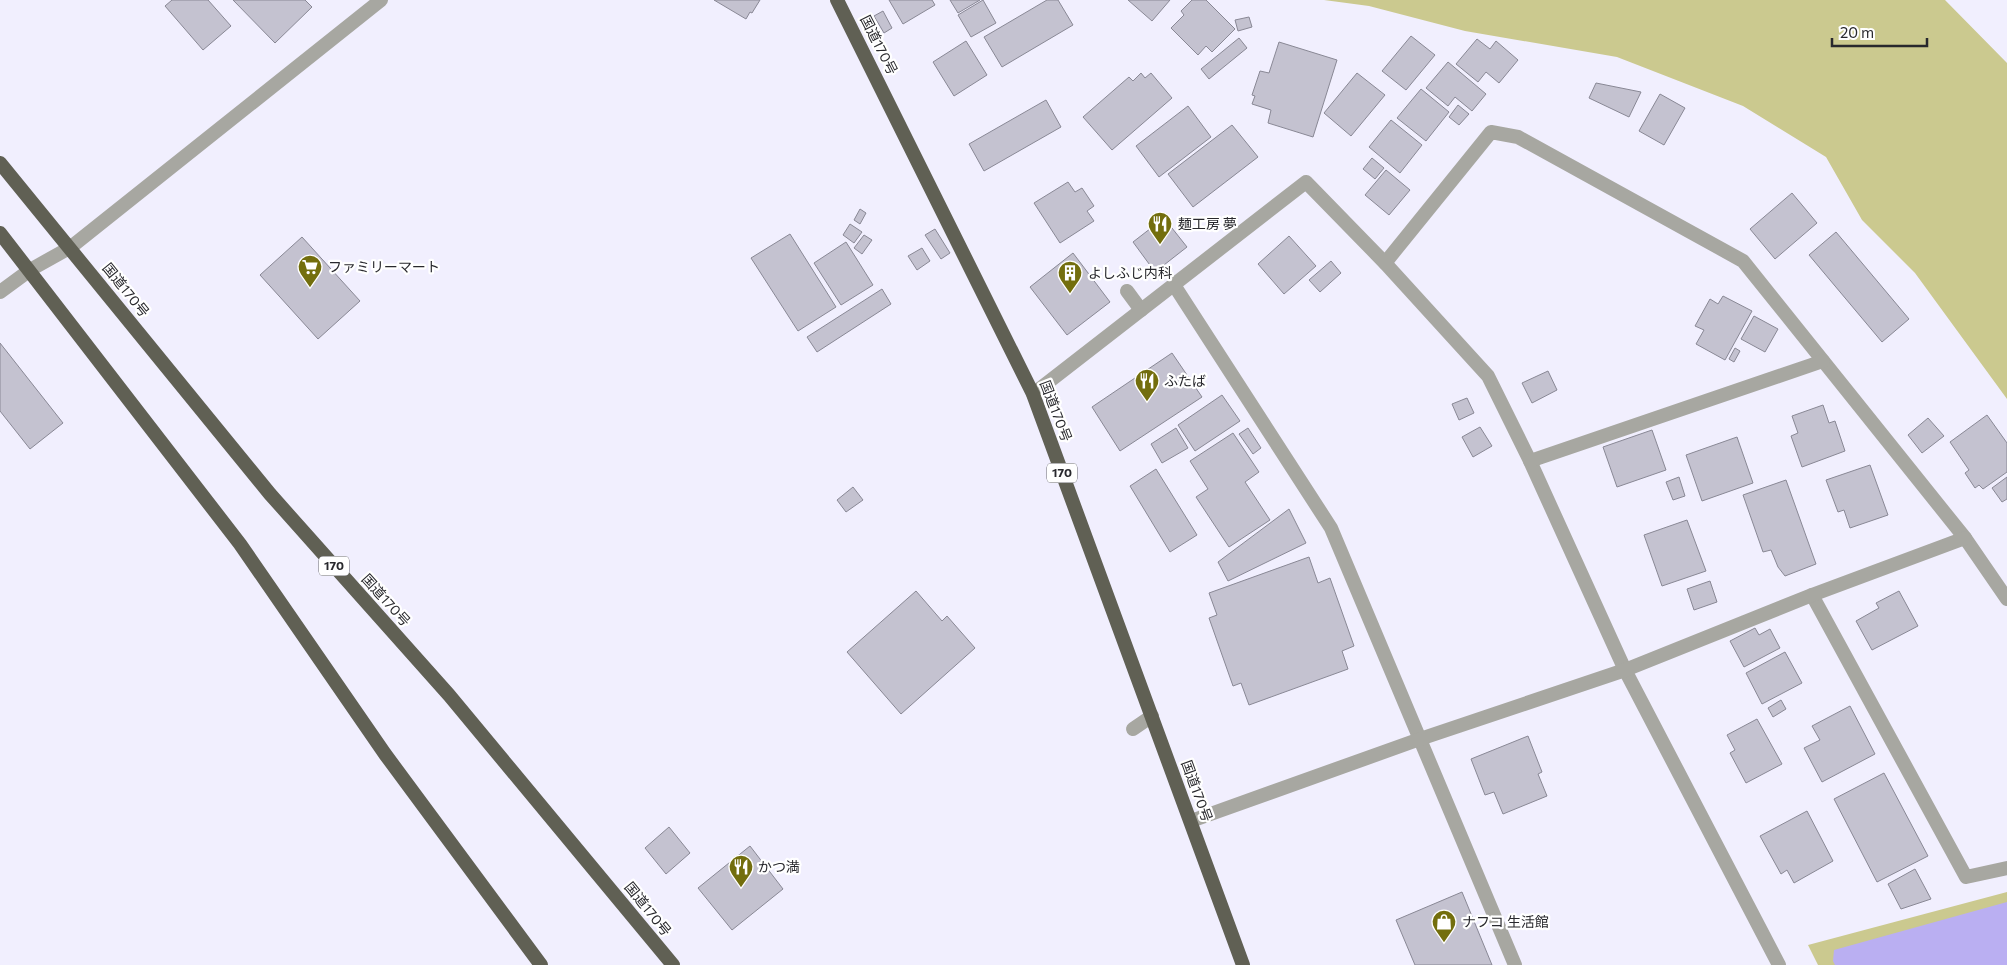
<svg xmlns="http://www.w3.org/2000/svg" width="2007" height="965" viewBox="0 0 2007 965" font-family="Commissioner,'Noto Sans JP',sans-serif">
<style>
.green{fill:#cbc98f}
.water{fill:#baaff2}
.building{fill:#c4c2d0;stroke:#898895}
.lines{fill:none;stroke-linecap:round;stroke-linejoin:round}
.service{stroke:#a7a7a1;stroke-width:14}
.minor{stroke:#a7a7a1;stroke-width:14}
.trunk{stroke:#606054;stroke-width:14}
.labels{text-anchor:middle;stroke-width:4.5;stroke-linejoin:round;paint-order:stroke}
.shield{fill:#fff;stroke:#68686c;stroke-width:1}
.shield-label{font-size:12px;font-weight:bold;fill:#28282d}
.street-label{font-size:14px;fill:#28282d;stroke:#fff}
.poi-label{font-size:14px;fill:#28282d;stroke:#fff;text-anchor:start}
</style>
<rect width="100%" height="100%" fill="#f1effe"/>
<g class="green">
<polygon points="1324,0 1945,0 2007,63 2007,399 1915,273 1862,220 1826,157 1743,106 1617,57 1465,31 1369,6"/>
<polygon points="2007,892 2007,965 1818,965 1808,945"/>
</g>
<polygon class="water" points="2007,902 2007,965 1835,965 1833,961 1834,950"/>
<g class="building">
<polygon points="172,0 208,0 231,26 203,50 165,6"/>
<polygon points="233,0 305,0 312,7 275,43"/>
<polygon points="714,0 760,0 752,13 750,12 746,19"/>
<polygon points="889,0 932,0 935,5 903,24"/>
<polygon points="950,0 980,0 958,13"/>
<polygon points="983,0 996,23 971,37 958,15"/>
<polygon points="1047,0 1058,0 1073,25 1002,67 984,37"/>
<polygon points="1128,0 1170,0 1152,21"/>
<polygon points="1192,0 1206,0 1235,29 1212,52 1206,46 1198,55 1171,28 1184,15 1181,11"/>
<polygon points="883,11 892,28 884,33 874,16"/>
<polygon points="1249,17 1252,27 1238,31 1235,20"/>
<polygon points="1411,36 1435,55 1406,90 1382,71"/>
<polygon points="1239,38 1247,48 1209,79 1201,69"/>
<polygon points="1477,39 1490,49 1496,41 1518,60 1499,83 1486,72 1478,82 1456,64"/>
<polygon points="966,41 987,75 954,96 933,62"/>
<polygon points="1279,42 1337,60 1313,137 1268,123 1271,110 1252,104 1255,96 1252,95 1260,71 1269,73"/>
<polygon points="1448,62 1486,94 1472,111 1455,97 1448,106 1426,88"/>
<polygon points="1141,73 1145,78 1151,73 1172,98 1112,150 1083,117 1129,77 1133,81"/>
<polygon points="1357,73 1385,95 1351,136 1324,113"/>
<polygon points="1596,83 1641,92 1629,117 1589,98"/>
<polygon points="1421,89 1449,112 1426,141 1397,118"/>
<polygon points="1660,94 1685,108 1664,145 1639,131"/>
<polygon points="1046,100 1061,127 984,171 969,144"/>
<polygon points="1458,105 1469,114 1459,125 1449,117"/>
<polygon points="1188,106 1211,137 1159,177 1136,146"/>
<polygon points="1391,120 1422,145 1400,173 1369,147"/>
<polygon points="1232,125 1258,157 1193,207 1168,174"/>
<polygon points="1372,158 1384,168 1375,179 1363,169"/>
<polygon points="1386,170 1410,190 1389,215 1365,195"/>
<polygon points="1068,182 1075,192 1082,188 1094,206 1087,211 1094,221 1060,243 1034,203"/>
<polygon points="1792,193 1817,223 1775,259 1750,229"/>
<polygon points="860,209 866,213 860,224 854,220"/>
<polygon points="1164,218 1187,247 1155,272 1133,242"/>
<polygon points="850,224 862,232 854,243 843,235"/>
<polygon points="935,229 950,253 941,259 925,235"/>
<polygon points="1836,232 1909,319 1882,342 1809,255"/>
<polygon points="790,234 836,307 798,331 751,258"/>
<polygon points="864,235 872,240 862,254 854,248"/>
<polygon points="1289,236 1316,266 1284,294 1258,264"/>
<polygon points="302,237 360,301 318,339 260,275"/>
<polygon points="846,242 873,285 841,305 814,263"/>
<polygon points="922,248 930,261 917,270 908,256"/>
<polygon points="1073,253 1110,302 1067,335 1030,287"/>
<polygon points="1331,261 1341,273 1320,292 1309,280"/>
<polygon points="882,289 891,304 817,352 807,337"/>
<polygon points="1723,296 1752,311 1725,360 1696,344 1704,330 1695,326 1710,299 1718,304"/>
<polygon points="1754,316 1778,329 1765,352 1741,339"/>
<polygon points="0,343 63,423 30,449 0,411"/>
<polygon points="1735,348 1740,351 1734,362 1729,359"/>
<polygon points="1172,353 1202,397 1120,451 1092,407"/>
<polygon points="1548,371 1557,390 1532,403 1522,383"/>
<polygon points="1222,395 1240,421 1195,451 1178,425"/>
<polygon points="1467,398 1474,413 1459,420 1452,404"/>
<polygon points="1823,405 1829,423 1835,421 1845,451 1802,467 1791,436 1798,433 1792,416"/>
<polygon points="1987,415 2007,443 2007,472 1983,489 1979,485 1975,488 1965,473 1969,470 1950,442"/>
<polygon points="1928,418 1944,436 1922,453 1908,435"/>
<polygon points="1480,427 1492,446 1473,457 1462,437"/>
<polygon points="1176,428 1188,448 1162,463 1151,444"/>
<polygon points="1248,428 1261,448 1253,454 1239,434"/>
<polygon points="1652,430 1666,470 1617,487 1603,447"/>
<polygon points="1233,433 1259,472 1245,482 1270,520 1229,547 1196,497 1208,489 1190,461"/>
<polygon points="1737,437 1753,483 1702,501 1686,455"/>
<polygon points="1870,465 1888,515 1850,528 1844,510 1838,512 1826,480"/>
<polygon points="1156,469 1197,535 1170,552 1130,486"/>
<polygon points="1679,477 1685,496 1673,500 1666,482"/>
<polygon points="2007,477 2007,499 2002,502 1992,488"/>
<polygon points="1786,480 1816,564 1785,576 1778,567 1771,550 1763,552 1743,495"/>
<polygon points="853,487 863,500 846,512 837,500"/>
<polygon points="1289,509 1306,543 1228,581 1218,562"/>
<polygon points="1687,520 1706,571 1662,586 1644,535"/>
<polygon points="1309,557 1318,583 1330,578 1354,646 1342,651 1348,669 1249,705 1241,683 1233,686 1209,618 1217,615 1209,593"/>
<polygon points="1710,581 1717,602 1694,610 1687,589"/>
<polygon points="916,591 942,621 947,616 975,648 901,714 847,652"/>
<polygon points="1899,591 1918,626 1872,650 1856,621 1879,608 1876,603"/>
<polygon points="1755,628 1759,635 1770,629 1780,648 1744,667 1730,641"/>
<polygon points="1785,652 1802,683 1762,704 1746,673"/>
<polygon points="1781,700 1786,709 1773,717 1768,708"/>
<polygon points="1850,706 1875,754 1822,782 1804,748 1820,740 1812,726"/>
<polygon points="1757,719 1782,764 1746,783 1730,753 1735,750 1727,735"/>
<polygon points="1528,736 1542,772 1538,774 1547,796 1503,814 1494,792 1485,795 1471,759"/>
<polygon points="1884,773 1928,856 1877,882 1834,799"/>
<polygon points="1807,811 1833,861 1794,883 1787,870 1781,874 1760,836"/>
<polygon points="669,827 690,853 666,874 645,848"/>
<polygon points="750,846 783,889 732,930 698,888"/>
<polygon points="1915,869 1931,899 1901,909 1888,884"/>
<polygon points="1462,892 1492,965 1415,965 1396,920"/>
</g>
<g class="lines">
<g class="service">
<polyline points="1127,291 1141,310"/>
<polyline points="1133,729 1152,716"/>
</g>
<g class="minor">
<polyline points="1385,263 1491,132 1518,137 1743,261 1965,538 2007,599"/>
<polyline points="1174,285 1331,528 1515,965"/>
<polyline points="0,292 30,270 71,247 381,0"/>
<polyline points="1033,394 1306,182 1385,263 1488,376 1530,461 1625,670 1779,965"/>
<polyline points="1530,461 1823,361"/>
<polyline points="1812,595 1966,877 2007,868"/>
<polyline points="1191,821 1420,739 1625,670 1812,595 1965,538"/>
</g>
<g class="trunk">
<polyline points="837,0 1033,394 1243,965"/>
<polyline points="0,163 270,494 449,695 673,965"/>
<polyline points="0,233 240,544 385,754 541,965"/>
</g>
</g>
<defs>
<symbol id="restaurant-pin" viewBox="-11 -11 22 30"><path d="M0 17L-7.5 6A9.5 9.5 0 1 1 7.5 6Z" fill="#736e0d" stroke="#fff"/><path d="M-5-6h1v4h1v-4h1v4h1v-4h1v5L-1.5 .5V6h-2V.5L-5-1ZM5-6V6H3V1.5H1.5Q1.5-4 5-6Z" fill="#fff"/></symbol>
<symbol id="supermarket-pin" viewBox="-11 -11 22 30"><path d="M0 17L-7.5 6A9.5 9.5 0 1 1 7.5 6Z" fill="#736e0d" stroke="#fff"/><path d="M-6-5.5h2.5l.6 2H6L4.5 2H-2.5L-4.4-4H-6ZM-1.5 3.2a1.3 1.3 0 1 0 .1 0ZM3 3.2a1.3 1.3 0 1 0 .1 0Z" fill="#fff"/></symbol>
<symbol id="building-pin" viewBox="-11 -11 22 30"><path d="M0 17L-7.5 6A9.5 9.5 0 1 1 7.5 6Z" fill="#736e0d" stroke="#fff"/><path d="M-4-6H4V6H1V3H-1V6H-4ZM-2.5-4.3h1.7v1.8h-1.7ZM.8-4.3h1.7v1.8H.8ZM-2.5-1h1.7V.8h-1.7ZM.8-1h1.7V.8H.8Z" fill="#fff"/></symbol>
<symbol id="shop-pin" viewBox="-11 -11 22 30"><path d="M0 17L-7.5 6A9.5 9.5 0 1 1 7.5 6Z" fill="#736e0d" stroke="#fff"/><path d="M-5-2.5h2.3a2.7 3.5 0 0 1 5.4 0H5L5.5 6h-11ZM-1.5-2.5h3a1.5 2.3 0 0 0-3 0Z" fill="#fff"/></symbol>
</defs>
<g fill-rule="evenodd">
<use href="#restaurant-pin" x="1146" y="210" width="28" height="38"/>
<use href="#supermarket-pin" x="296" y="253" width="28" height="38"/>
<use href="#building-pin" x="1056" y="259" width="28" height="38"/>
<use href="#restaurant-pin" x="1133" y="367" width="28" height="38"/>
<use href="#restaurant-pin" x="727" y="853" width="28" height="38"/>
<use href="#shop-pin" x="1430" y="908" width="28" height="38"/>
</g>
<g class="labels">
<g class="shield">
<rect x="1047" y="463.5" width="30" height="19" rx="4"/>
<rect x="319" y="556.5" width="30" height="19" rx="4"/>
</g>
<g class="shield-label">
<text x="1062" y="477">170</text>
<text x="334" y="570">170</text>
</g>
<g class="street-label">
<text transform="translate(879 45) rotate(63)" y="5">国道170号</text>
<text transform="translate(126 290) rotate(51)" y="5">国道170号</text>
<text transform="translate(1056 411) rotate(69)" y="5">国道170号</text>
<text transform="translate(386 600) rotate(48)" y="5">国道170号</text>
<text transform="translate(1197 791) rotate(70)" y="5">国道170号</text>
<text transform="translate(648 909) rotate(51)" y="5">国道170号</text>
</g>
<g class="poi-label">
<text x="1178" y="229">麺工房 夢</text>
<text x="328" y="272">ファミリーマート</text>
<text x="1088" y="278">よしふじ内科</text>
<text x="1164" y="386">ふたば</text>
<text x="758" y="872">かつ満</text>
<text x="1462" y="927">ナフコ 生活館</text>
</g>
</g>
<path d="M1832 38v8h95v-8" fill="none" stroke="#28282d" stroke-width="2.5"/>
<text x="1840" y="38" font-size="15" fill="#28282d" stroke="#ffffff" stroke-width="4" paint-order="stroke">20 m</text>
</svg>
